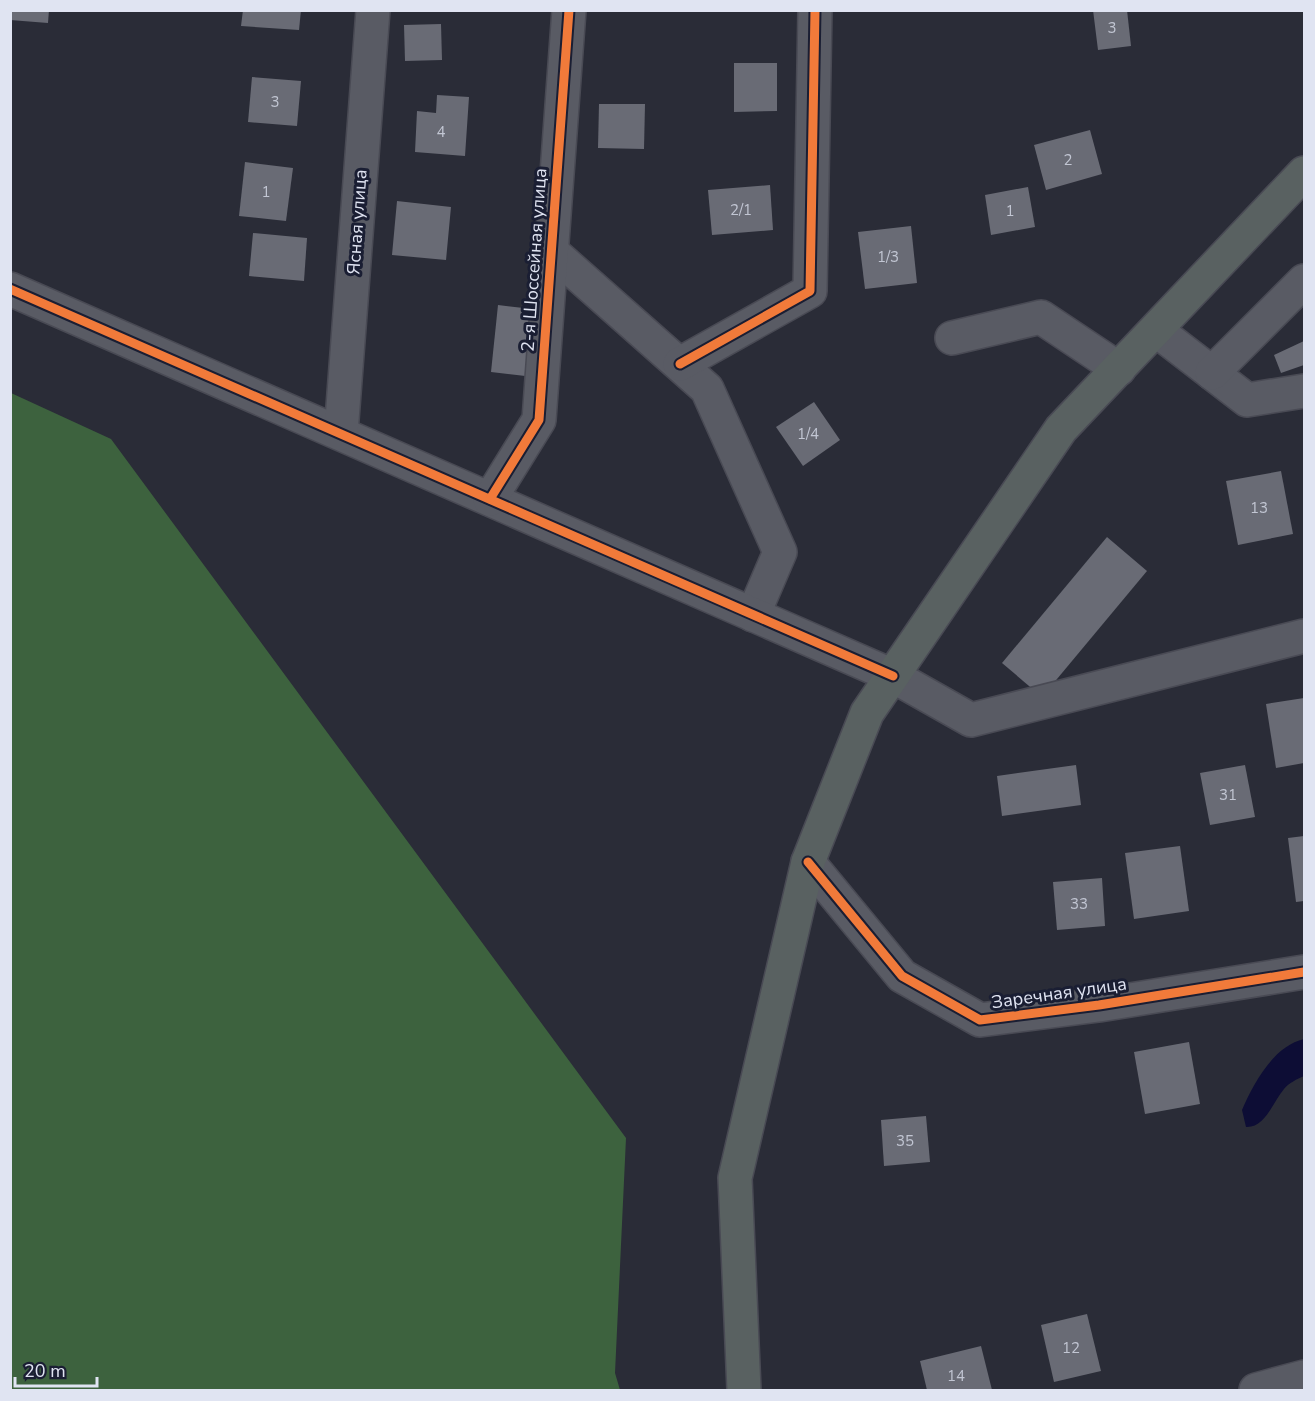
<svg xmlns="http://www.w3.org/2000/svg" width="1315" height="1401" viewBox="0 0 1315 1401" font-family="'Nunito Sans',sans-serif">
<style>
.forest{fill:#3d623e}
.water{fill:#0d0d35}
.building{fill:#696b75}
.lines{fill:none;stroke-linecap:round;stroke-linejoin:round}
.minor-casing{stroke:#494a54;stroke-width:36}
.major-casing{stroke:#494a54;stroke-width:36}
.minor{stroke:#595b64;stroke-width:33}
.major{stroke:#596161;stroke-width:33}
.cycleway-casing{stroke:#1a1e33;stroke-width:13}
.cycleway{stroke:#f17a3a;stroke-width:9}
.labels{text-anchor:middle;stroke-width:6;stroke-linejoin:round;paint-order:stroke}
.number-label{font-size:15px;fill:#c2c6d3}
.street-label{font-size:18px;fill:#e0e4f2;stroke:#1a1e33}
</style>
<rect width="100%" height="100%" fill="#2a2c37"/>
<polygon class="forest" points="11,393 111,439 626,1138 615,1373 620,1390 11,1390"/>
<path class="water" d="M 1304,1039 L 1304,1076 C 1297,1079 1289,1083 1284,1089 C 1273,1102 1265,1128 1246,1127 L 1242,1110 C 1254,1082 1274,1046 1304,1039 Z"/>
<g class="building">
<polygon points="10,10 49,10 48,23 10,20"/>
<polygon points="243,10 301,10 299,30 241,26"/>
<polygon points="1093,10 1127,10 1131,46 1098,50"/>
<polygon points="441,24 442,60 405,61 404,25"/>
<polygon points="734,63 777,63 777,111 734,112"/>
<polygon points="252,77 301,81 297,126 248,122"/>
<polygon points="437,95 469,97 465,156 415,152 417,111 436,113"/>
<polygon points="599,104 645,104 644,149 598,148"/>
<polygon points="1090,130 1102,174 1046,190 1034,145"/>
<polygon points="245,162 293,168 286,221 239,216"/>
<polygon points="770,185 773,230 712,235 708,190"/>
<polygon points="1028,187 1035,227 991,235 985,195"/>
<polygon points="397,201 451,207 446,260 392,255"/>
<polygon points="911,226 917,283 865,289 858,232"/>
<polygon points="253,233 307,238 304,281 249,276"/>
<polygon points="498,305 541,310 534,377 491,372"/>
<polygon points="1304,341 1304,365 1281,373 1274,355"/>
<polygon points="814,402 840,440 803,466 776,427"/>
<polygon points="1281,471 1293,534 1238,545 1226,481"/>
<polygon points="1107,537 1147,571 1042,697 1002,663"/>
<polygon points="1304,698 1304,763 1276,768 1266,704"/>
<polygon points="1076,765 1081,805 1002,816 997,776"/>
<polygon points="1245,765 1255,817 1210,825 1200,773"/>
<polygon points="1304,836 1304,901 1296,902 1288,838"/>
<polygon points="1180,846 1189,911 1134,919 1125,853"/>
<polygon points="1102,878 1105,926 1057,930 1053,882"/>
<polygon points="1189,1042 1200,1104 1145,1114 1134,1052"/>
<polygon points="926,1116 930,1162 884,1166 881,1120"/>
<polygon points="1087,1314 1101,1371 1054,1382 1041,1325"/>
<polygon points="981,1346 992,1390 927,1390 920,1361"/>
</g>
<g class="lines">
<defs>
<g id="minor">
<polyline points="551,251 707,389 780,552 753,615"/>
<polyline points="10,289 893,676 971,720 1304,636"/>
<polyline points="1156,330 1247,400 1304,391"/>
<polyline points="952,338 1041,317 1119,369"/>
<polyline points="680,364 810,291 815,10"/>
<polyline points="1212,373 1304,281"/>
<polyline points="341,433 373,10"/>
<polyline points="490,499 539,420 569,10"/>
<polyline points="808,862 902,976 980,1020 1099,1005 1304,972"/>
<polyline points="1256,1390 1304,1377"/>
</g>
<polyline id="major" points="744,1390 735,1178 808,862 867,713 1061,429 1304,173"/>
</defs>
<use href="#minor" class="minor-casing"/>
<use href="#major" class="major-casing"/>
<use href="#minor" class="minor"/>
<use href="#major" class="major"/>
<defs>
<g id="cycleway">
<polyline points="10,289 893,676"/>
<polyline points="680,364 810,291 815,10"/>
<polyline points="490,499 539,420 569,10"/>
<polyline points="808,862 902,976 980,1020 1099,1005 1304,972"/>
</g>
</defs>
<use href="#cycleway" class="cycleway-casing"/>
<use href="#cycleway" class="cycleway"/>
</g>
<g class="labels">
<g class="number-label">
<text x="1112" y="33">3</text>
<text x="275" y="107">3</text>
<text x="441" y="137">4</text>
<text x="1068" y="165">2</text>
<text x="266" y="197">1</text>
<text x="741" y="215">2/1</text>
<text x="1010" y="216">1</text>
<text x="888" y="262">1/3</text>
<text x="808" y="439">1/4</text>
<text x="1259" y="513">13</text>
<text x="1228" y="800">31</text>
<text x="1079" y="909">33</text>
<text x="905" y="1146">35</text>
<text x="1071" y="1353">12</text>
<text x="956" y="1381">14</text>
</g>
<g class="street-label">
<text transform="translate(357 222) rotate(-86)" y="6">Ясная улица</text>
<text transform="translate(534 260) rotate(-86)" y="6">2-я Шоссейная улица</text>
<text transform="translate(1059 993) rotate(-8)" y="6">Заречная улица</text>
</g>
</g>
<rect width="1315" height="1401" fill="none" stroke="#e0e4f2" stroke-width="24"/>
<path d="M15 1377v9h82v-9" fill="none" stroke="#e0e4f2" stroke-width="3"/>
<text x="24" y="1377" font-size="18" fill="#e0e4f2" stroke="#1a1e33" stroke-width="4.5" paint-order="stroke">20 m</text>
</svg>
